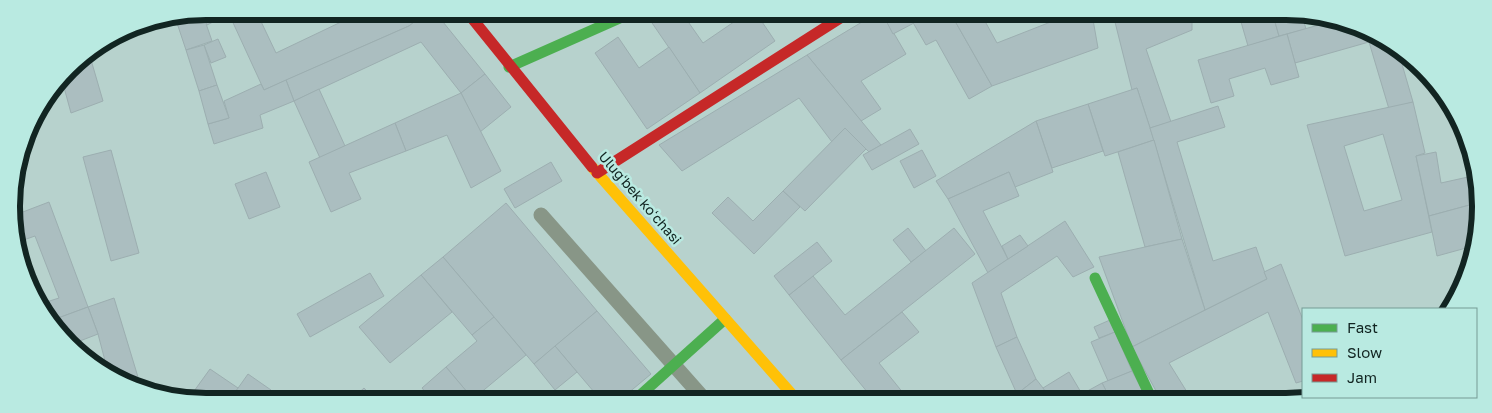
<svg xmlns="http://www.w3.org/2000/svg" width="1492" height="413" viewBox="0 0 1492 413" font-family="'Golos Text',sans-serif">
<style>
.building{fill:#abbec0;stroke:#9caeb0;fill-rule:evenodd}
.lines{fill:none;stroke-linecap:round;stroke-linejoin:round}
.lane{stroke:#889687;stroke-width:15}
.fast{stroke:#4caf50;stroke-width:11}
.slow{stroke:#ffc107;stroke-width:11}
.jam{stroke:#c62828;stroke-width:11}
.labels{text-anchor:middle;stroke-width:5;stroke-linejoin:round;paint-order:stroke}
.street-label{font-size:14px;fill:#122522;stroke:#b9eae1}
.rim{fill:none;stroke:#122522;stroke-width:6}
</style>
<rect width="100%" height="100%" fill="#b7d2cd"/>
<g class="building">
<polygon points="256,11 276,53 362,12 427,12 409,26 264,90 229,14 207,25 202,12"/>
<polygon points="202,12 212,41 186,50 175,17"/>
<polygon points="427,12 435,12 485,74 461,93 421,42 294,101 286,80 409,26"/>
<polygon points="661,13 682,13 703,43 747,13 756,13 775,41 700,93 650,20"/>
<polygon points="877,13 882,13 906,54 861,81 881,109 861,121 807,55"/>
<polygon points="882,13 908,14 914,23 893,34"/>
<polygon points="908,14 951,14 992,86 969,99 936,40 926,45"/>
<polygon points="951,14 981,14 997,43 1071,14 1092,14 1098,48 992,86"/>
<polygon points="1113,14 1152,14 1154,17 1162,14 1192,15 1192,30 1146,49 1171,122 1150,128 1137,88 1132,90"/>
<polygon points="1239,15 1273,15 1279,36 1248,46"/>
<polygon points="1273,15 1302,15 1306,29 1279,36"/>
<polygon points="1336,20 1397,47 1413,102 1389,109 1369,42 1295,63 1287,34"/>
<polygon points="1287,34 1299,77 1271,85 1265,68 1229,79 1234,96 1211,103 1198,60"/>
<polygon points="618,37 639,68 669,47 700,93 647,129 595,53"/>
<polygon points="218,39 226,57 211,63 204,45"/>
<polygon points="204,45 217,85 199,91 186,50"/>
<polygon points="89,53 103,101 71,113 62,80 78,60"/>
<polygon points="807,55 881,145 869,152 845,128 832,142 799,98 682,171 659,145"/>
<polygon points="485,74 511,107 480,132 461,93"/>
<polygon points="286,80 294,101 260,115 263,128 214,144 208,124 229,118 224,101 261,84 264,90"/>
<polygon points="217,85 229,118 208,124 199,91"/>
<polygon points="1137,88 1154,140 1105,156 1088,104"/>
<polygon points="319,89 345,146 320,158 294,101"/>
<polygon points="461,93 501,171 471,188 447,135 406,151 395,123"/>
<path d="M 1413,102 L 1425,153 L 1416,156 L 1432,232 L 1345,256 L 1307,125 ZM 1383,134 L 1402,200 L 1364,211 L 1344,146 Z"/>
<polygon points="1088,104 1103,151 1052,168 1036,121"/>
<polygon points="1218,106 1225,127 1177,142 1213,261 1256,247 1267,279 1205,310 1150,128"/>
<polygon points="1036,121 1053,172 1015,187 1009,172 948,199 936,181"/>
<polygon points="395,123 406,151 349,173 361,199 331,212 309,162"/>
<polygon points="845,128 866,149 805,211 783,191"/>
<polygon points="910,129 919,144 872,170 863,155"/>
<polygon points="1154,140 1182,239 1145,247 1118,152"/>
<polygon points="111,150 139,253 111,261 83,157"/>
<polygon points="922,150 936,176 914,188 900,161"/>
<polygon points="1436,152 1441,183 1477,175 1477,203 1429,216 1416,156"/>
<polygon points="551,162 562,181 515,208 504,189"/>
<polygon points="266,172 280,207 249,219 235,184"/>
<polygon points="1009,172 1019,196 983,211 1008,259 988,273 948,199"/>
<polygon points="783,191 800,207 754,254 712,213 728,197 753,221"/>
<polygon points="49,202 88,307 50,321 40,304 59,298 35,236 18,242 15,215"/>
<polygon points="506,203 597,311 534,364 443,257"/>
<polygon points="1477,203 1477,245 1437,256 1429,216"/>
<polygon points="1065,221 1094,267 1073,277 1057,256 1001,293 1017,337 996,347 972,283"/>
<polygon points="908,228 926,251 911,262 893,240"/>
<polygon points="954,228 975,254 841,360 789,295 813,276 845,315"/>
<polygon points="1020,235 1028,246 1008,259 1002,246"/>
<polygon points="1182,239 1205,310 1132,347 1099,257"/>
<polygon points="817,242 832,261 789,295 774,276"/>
<polygon points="443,257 494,317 472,335 421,275"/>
<polygon points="1281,264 1303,320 1303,381 1296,383 1268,312 1169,363 1192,400 1161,400 1132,347 1267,279 1264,272"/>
<polygon points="370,273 384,296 310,337 297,314"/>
<polygon points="421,275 452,312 390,363 359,327"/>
<polygon points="114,298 141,387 109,376 98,334 88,307"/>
<polygon points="88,307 98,334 72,344 50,321"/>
<polygon points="597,311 651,374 621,399 600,399 555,346"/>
<polygon points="902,312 919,332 879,363 908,399 873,399 841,360"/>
<polygon points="494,317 526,355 473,399 446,367 477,341 472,335"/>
<polygon points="1110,320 1115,332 1099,338 1094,327"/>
<polygon points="1115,332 1132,371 1108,381 1091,342"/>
<polygon points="1017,337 1036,379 1017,394 996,347"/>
<polygon points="555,346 577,372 555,390 534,364"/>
<polygon points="446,367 473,399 431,399 422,388"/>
<polygon points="210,369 238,388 231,398 189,398"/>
<polygon points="1132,371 1148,400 1111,400 1102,383"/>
<polygon points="1069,372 1082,394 1074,400 1050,400 1043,388"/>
<polygon points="248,374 271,390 265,398 231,398"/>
<polygon points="1036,379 1043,388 1050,400 1022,400 1017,394"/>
<polygon points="1102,383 1111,400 1074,400 1082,394"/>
<polygon points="364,388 374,398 353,398"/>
<polygon points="1295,390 1302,400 1280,400"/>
</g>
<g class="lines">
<polyline class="lane" points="541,215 704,399"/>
<g class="fast">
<polyline points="509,67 631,13"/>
<polyline points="1095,278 1152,400"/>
<polyline points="636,399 725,319"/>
</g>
<polyline class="slow" points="592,167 796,399"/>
<g class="jam">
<polyline points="467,12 592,167"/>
<polyline points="597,173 848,13"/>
</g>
</g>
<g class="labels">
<g class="street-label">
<text transform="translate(640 198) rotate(49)" y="5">Ulugʻbek koʻchasi</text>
</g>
</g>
<path d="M0 0H1492V413H0ZM206 20H1286A186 186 0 0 1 1472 206V207A186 186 0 0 1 1286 393H206A186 186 0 0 1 20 207V206A186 186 0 0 1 206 20Z" fill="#b9eae1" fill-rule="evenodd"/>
<path class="rim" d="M206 20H1286A186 186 0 0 1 1472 206V207A186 186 0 0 1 1286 393H206A186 186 0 0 1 20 207V206A186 186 0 0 1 206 20Z"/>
<rect x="1302" y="308" width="175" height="90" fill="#b9eae1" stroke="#769b95"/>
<rect x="1312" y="324" width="25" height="8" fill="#4caf50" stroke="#769b95"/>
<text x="1347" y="333" font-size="15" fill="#122522">Fast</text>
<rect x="1312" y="349" width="25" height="8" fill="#ffc107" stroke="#769b95"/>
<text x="1347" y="358" font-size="15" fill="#122522">Slow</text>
<rect x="1312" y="374" width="25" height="8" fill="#c62828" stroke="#769b95"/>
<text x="1347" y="383" font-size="15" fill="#122522">Jam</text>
</svg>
